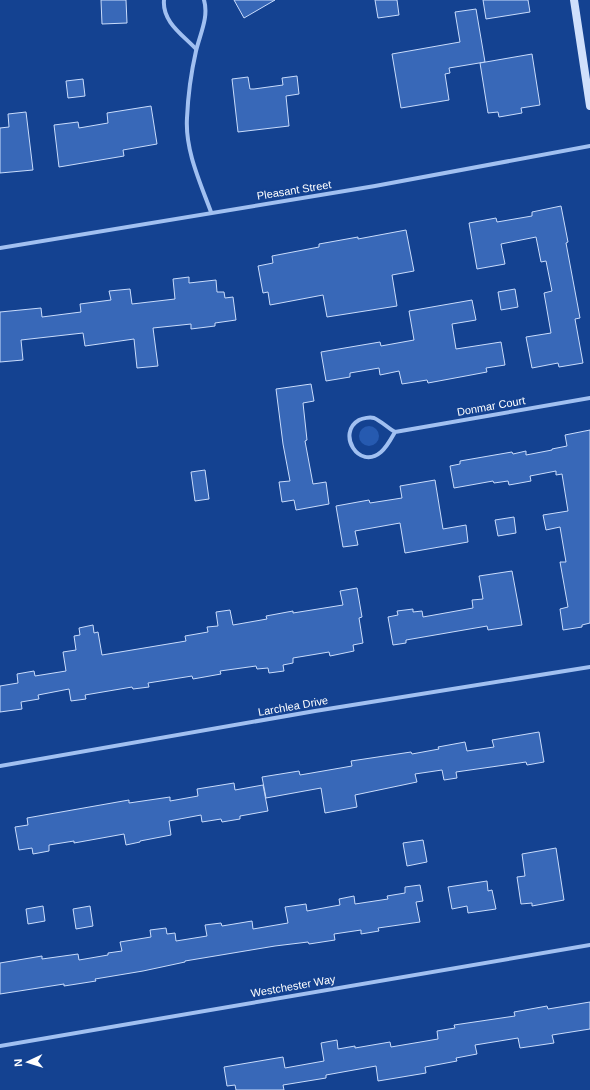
<svg xmlns="http://www.w3.org/2000/svg" width="590" height="1090" viewBox="0 0 590 1090" font-family="Helvetica,sans-serif">
<style>
.green{fill:#265ab0}
.building{fill:#3868b8;stroke:#c9dcfc}
.lines{fill:none;stroke-linecap:round;stroke-linejoin:round}
.street{stroke:#a1c0f1;stroke-width:4}
.secondary{stroke:#d0e0fc;stroke-width:8}
.labels{text-anchor:middle;stroke-width:4;stroke-linejoin:round;paint-order:stroke}
.street-label{font-size:11px;fill:#fff;stroke:#144291}
</style>
<rect width="100%" height="100%" fill="#144291"/>
<circle class="green" cx="369" cy="436" r="10"/>
<g class="building">
<polygon points="101,0 126,0 127,23 102,24"/>
<polygon points="234,0 275,0 244,18"/>
<polygon points="375,0 397,0 399,15 378,18"/>
<polygon points="483,0 528,0 530,12 486,19"/>
<polygon points="476,9 485,62 449,68 450,73 445,74 449,100 401,108 392,54 460,42 455,12"/>
<polygon points="532,54 540,105 521,108 522,113 499,117 498,112 488,113 480,63"/>
<polygon points="297,76 299,94 286,96 289,126 238,132 232,79 248,77 250,89 254,89 283,85 282,78"/>
<polygon points="83,79 85,96 68,98 66,81"/>
<polygon points="151,106 157,144 123,150 124,156 59,167 54,125 78,122 79,128 108,123 107,113"/>
<polygon points="26,112 33,170 0,173 0,128 9,127 8,114"/>
<polygon points="561,206 568,242 566,243 580,318 575,319 583,363 559,367 558,363 532,368 526,337 551,333 544,293 552,291 546,261 541,262 536,237 501,244 505,264 477,269 469,223 496,218 497,222 532,216 532,212"/>
<polygon points="406,230 414,271 392,275 397,306 327,317 323,295 270,305 268,292 263,293 258,266 273,263 272,256 319,247 319,244 358,237 358,239"/>
<polygon points="189,277 189,283 216,280 217,292 224,292 225,298 233,297 236,320 215,323 215,326 191,329 191,324 153,328 158,366 137,368 134,339 85,346 83,333 21,340 23,360 0,362 0,312 41,308 42,317 81,312 80,304 111,300 109,291 130,289 132,304 175,299 173,279"/>
<polygon points="515,289 518,307 501,310 498,292"/>
<polygon points="472,300 476,320 452,324 456,349 501,342 505,365 486,368 487,372 428,383 427,380 402,384 399,371 380,375 379,368 350,373 350,377 326,381 321,352 380,342 381,346 414,340 409,311"/>
<polygon points="311,384 314,401 303,403 307,440 305,441 313,484 326,482 329,504 296,510 294,500 282,502 279,482 290,481 283,444 276,389"/>
<polygon points="590,430 590,623 582,625 582,627 563,630 560,609 568,607 560,562 566,562 560,527 546,530 543,515 568,511 562,474 556,475 556,471 530,476 531,481 509,485 508,481 494,483 493,481 454,488 450,466 460,464 460,461 512,452 513,454 526,451 526,455 552,450 552,449 567,446 565,435"/>
<polygon points="205,470 209,499 195,501 191,472"/>
<polygon points="435,480 443,529 466,525 468,542 405,553 400,523 355,531 358,545 343,547 336,506 369,500 370,503 402,498 400,486"/>
<polygon points="514,517 516,533 498,536 495,520"/>
<polygon points="512,571 522,625 488,630 487,626 406,640 406,643 393,645 388,617 398,615 397,611 413,609 413,612 422,611 423,617 473,608 472,600 483,599 479,576"/>
<polygon points="357,588 362,617 359,618 363,643 353,645 354,651 330,656 329,652 293,658 293,663 283,665 284,671 269,673 268,668 257,669 256,666 220,671 221,674 193,679 192,676 148,683 149,687 133,689 132,687 85,695 86,699 71,701 69,689 38,695 39,699 21,702 22,709 0,712 0,686 18,683 17,674 34,671 35,676 66,671 63,652 76,650 74,636 80,635 79,628 93,625 94,633 98,632 102,655 186,641 185,636 208,632 207,627 218,626 216,612 230,610 233,625 267,619 266,616 293,611 293,613 343,605 340,591"/>
<polygon points="539,732 544,762 527,765 526,762 456,772 457,778 444,780 442,770 415,774 417,782 355,795 357,807 325,813 321,788 266,798 262,777 299,771 300,775 352,766 351,761 411,752 412,754 439,749 438,747 465,742 467,751 494,747 492,740"/>
<polygon points="234,783 235,790 263,785 268,811 240,816 240,819 222,822 221,819 202,822 201,815 169,821 171,835 140,841 140,842 126,845 124,834 74,843 74,841 49,845 49,851 33,854 32,848 19,850 15,827 28,825 27,818 129,800 129,803 170,797 170,801 198,796 197,789"/>
<polygon points="423,840 427,862 407,866 403,843"/>
<polygon points="556,848 564,900 532,906 532,903 521,904 517,877 525,876 522,854"/>
<polygon points="487,881 488,891 492,890 496,909 468,913 467,906 452,909 448,887"/>
<polygon points="420,885 423,901 416,902 420,922 378,928 379,931 361,934 361,930 334,934 335,940 309,944 308,942 275,946 185,961 185,962 143,971 95,979 96,981 64,986 64,984 0,994 0,963 42,956 42,959 78,954 79,960 108,955 108,953 122,951 120,942 151,937 150,930 166,928 167,934 175,933 176,941 207,936 205,925 221,923 222,926 252,921 253,929 288,923 285,907 306,904 307,911 340,905 339,899 354,896 355,904 388,899 387,896 405,893 405,887"/>
<polygon points="43,906 45,921 28,924 26,909"/>
<polygon points="90,906 93,926 76,929 73,909"/>
<polygon points="590,1002 590,1029 552,1035 554,1043 520,1048 518,1038 475,1045 477,1054 456,1058 457,1061 425,1067 426,1073 378,1081 376,1066 326,1075 326,1078 283,1085 284,1090 236,1090 235,1085 227,1086 224,1067 283,1057 285,1068 324,1061 321,1043 337,1040 338,1049 355,1046 355,1048 390,1042 391,1047 438,1039 437,1031 455,1028 454,1025 515,1016 514,1012 547,1006 548,1009"/>
</g>
<g class="lines">
<g class="street">
<path d="M 164,0 C 162,22 183,35 196,49"/>
<path d="M 204,0 C 209,17 200,34 196,51 C 191,73 188,95 187,118 C 185,150 200,182 211,212"/>
<polyline points="0,248 375,186 590,146"/>
<path d="M 395,432 C 391,439 387,447 381,452 C 359,471 336,433 359,420 C 363,418 370,417 374,418 C 381,421 388,428 395,432 L 590,398"/>
<polyline points="0,766 315,711 590,667"/>
<polyline points="0,1046 590,945"/>
</g>
<polyline class="secondary" points="574,0 590,106"/>
</g>
<g class="labels">
<g class="street-label">
<text transform="translate(294 190) rotate(-9)" y="4">Pleasant Street</text>
<text transform="translate(491 406) rotate(-10)" y="4">Donmar Court</text>
<text transform="translate(293 706) rotate(-10)" y="4">Larchlea Drive</text>
<text transform="translate(293 986) rotate(-10)" y="4">Westchester Way</text>
</g>
</g>
<g transform="translate(28 1062) rotate(266)" stroke="#144291" stroke-width="3" paint-order="stroke">
<path d="M0-3L7 15L0 10L-7 15Z" fill="#ffffff"/>
<text y="-6" font-size="11" font-weight="bold" text-anchor="middle" fill="#ffffff">N</text>
</g>
</svg>
